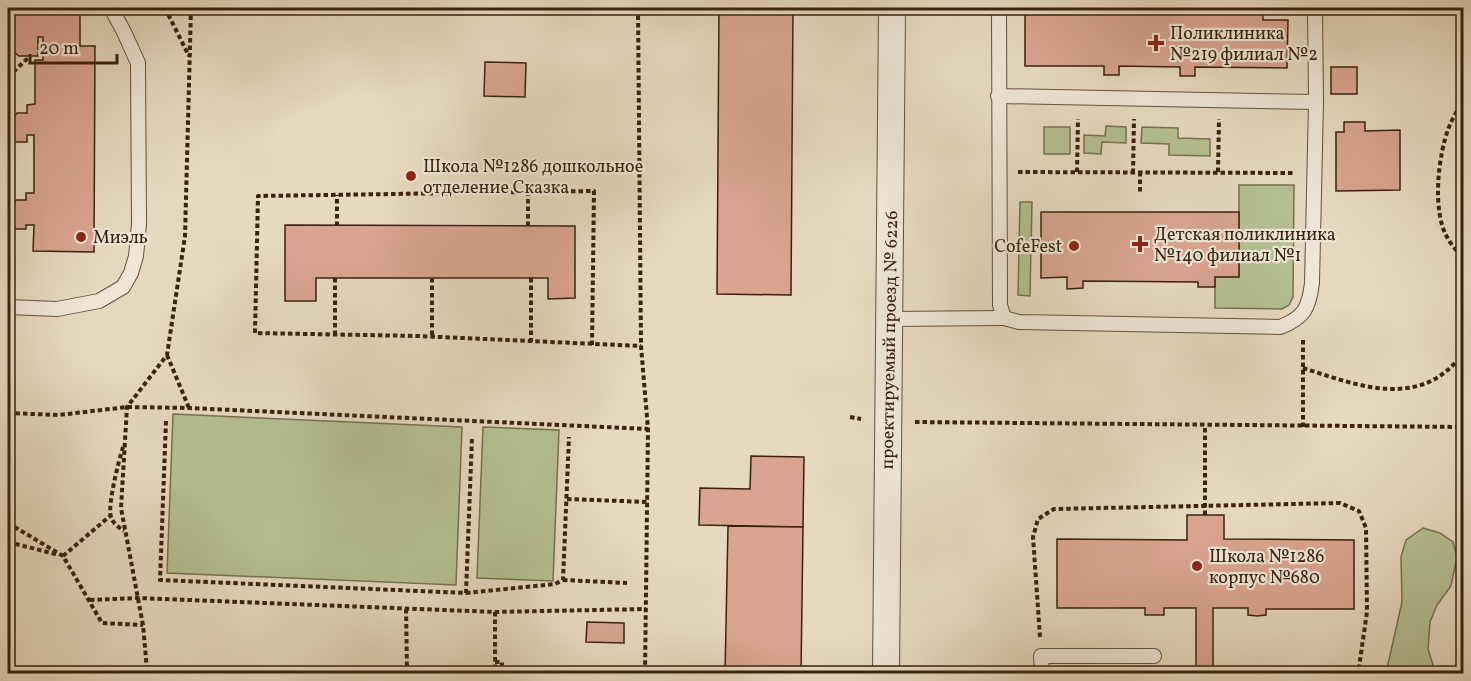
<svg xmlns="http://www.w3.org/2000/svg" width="1471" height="681" viewBox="0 0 1471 681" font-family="Vollkorn,serif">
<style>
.green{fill:#b4bf93;stroke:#777051;stroke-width:1.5}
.building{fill:#daa491;stroke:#3a220f;stroke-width:1.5}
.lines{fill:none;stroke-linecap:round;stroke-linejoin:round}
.service-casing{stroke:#65503b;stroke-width:16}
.minor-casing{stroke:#65503b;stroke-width:28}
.path{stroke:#3a220f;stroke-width:4;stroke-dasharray:4.5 3;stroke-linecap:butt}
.service{stroke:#efe6d6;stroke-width:14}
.minor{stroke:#efe6d6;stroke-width:26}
.poi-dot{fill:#8f2418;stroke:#efe6d6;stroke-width:2}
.labels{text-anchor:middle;stroke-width:4.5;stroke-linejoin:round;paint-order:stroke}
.poi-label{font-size:18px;fill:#3a220f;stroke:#efe6d6;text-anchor:start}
.street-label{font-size:18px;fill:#3a220f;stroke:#efe6d6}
</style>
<rect width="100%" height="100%" fill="#e7d9c0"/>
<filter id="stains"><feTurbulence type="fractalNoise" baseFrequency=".00333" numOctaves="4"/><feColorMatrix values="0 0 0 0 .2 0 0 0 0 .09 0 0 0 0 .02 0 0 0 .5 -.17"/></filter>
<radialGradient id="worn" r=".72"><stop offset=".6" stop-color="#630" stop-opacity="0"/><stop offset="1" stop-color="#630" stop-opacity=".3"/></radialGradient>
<g class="green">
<polygon points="1106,126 1126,127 1126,143 1102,142 1101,154 1084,153 1084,135 1105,136"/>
<rect x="1044" y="127" width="26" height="27"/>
<polygon points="1142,127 1178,128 1178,138 1210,139 1210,156 1169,155 1169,144 1141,143"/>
<polygon points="1239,185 1294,185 1293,297 1289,305 1282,309 1215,308 1215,277 1239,276"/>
<polygon points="1020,202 1032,202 1030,296 1018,295"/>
<polygon points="173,414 462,427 456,585 167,573"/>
<polygon points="483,427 559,430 553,581 477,578"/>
<polygon points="1423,528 1440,533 1453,542 1457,557 1451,586 1437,605 1430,622 1428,649 1433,665 1432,673 1386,673 1402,602 1401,557 1406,540"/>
</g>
<g class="building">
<polygon points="8,8 80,10 80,46 95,46 94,252 33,251 34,225 26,225 26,229 8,229 9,210 16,200 26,200 26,193 34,193 34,135 27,135 27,142 9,142 9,123 17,113 27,113 27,105 35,104 35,60 43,60 43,37 38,37 38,56 19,56 10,49"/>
<polygon points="719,8 793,8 791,295 717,294"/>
<polygon points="1025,8 1263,8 1263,20 1288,20 1287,68 1195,67 1195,76 1180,76 1180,67 1119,66 1119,75 1104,75 1104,66 1025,66"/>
<polygon points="485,62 526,63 525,97 484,96"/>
<rect x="1331" y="67" width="26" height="27"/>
<polygon points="1344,122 1365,122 1365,131 1400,130 1400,190 1336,191 1336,132 1344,132"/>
<polygon points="1041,212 1239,212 1239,277 1215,277 1215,287 1198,287 1198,282 1083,281 1083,288 1067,289 1067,277 1041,278"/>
<polygon points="285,225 575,226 575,298 548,299 548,278 316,278 316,301 285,301"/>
<polygon points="751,456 804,457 803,527 699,525 700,488 750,489"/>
<polygon points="1187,515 1224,515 1224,539 1354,540 1354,609 1266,609 1266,615 1257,616 1248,615 1248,608 1213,608 1213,674 1196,674 1196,608 1164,608 1164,615 1145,615 1145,608 1057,608 1057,539 1187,540"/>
<polygon points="728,526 803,527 801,674 725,674"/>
<polygon points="587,622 624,623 624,643 586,642"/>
<polygon points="582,669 582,674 8,674 8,671"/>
</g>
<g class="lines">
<defs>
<g id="service">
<path d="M 999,8 L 1000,305 L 1004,318 L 1019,322 L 1280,327 C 1304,318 1309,308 1312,283 L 1316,102 L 1315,8"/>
<polyline points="998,96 1316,102"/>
<polyline points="8,307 57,309 99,301 123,287 131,273 136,256 139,224 138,63 124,32 111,8"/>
<polyline points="889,319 1004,318"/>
<polyline points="1042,674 1041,656 1154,656"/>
</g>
<polyline id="minor" points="886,674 892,8"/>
</defs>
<use href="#service" class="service-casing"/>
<use href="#minor" class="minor-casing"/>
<g class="path">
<polyline points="165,8 189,56"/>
<polyline points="638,8 641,346 648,429 645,674"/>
<polyline points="1463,8 1464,9"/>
<polyline points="8,77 30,56"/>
<path d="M 1464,98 C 1459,108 1453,117 1449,127 C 1438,155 1432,211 1447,237 C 1451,245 1458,252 1464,260"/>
<polyline points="8,133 9,133"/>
<polyline points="1018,172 1293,173"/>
<polyline points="1077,172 1078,119"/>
<polyline points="1140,172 1140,193"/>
<polyline points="1218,172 1219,119"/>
<polyline points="1133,173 1134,119"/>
<polyline points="8,220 9,220"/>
<polyline points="337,226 337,195"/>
<polyline points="528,226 528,192"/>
<polyline points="335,278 335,334"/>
<polyline points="432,278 432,337"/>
<polyline points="531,278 531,342"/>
<polyline points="1303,340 1303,427"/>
<polyline points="592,345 594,191 258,196 255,333 418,336 641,346"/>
<polyline points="167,355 189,408"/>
<path d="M 1303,368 C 1359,386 1422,411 1464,352"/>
<polyline points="8,413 59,415 127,407 189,408 648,429"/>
<polyline points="850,417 861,419"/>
<polyline points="166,421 160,580 466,593 472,437"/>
<polyline points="915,422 1464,427"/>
<path d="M 123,447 C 119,460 107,506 111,517 C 113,524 119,527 124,531"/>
<polyline points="567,499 648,502"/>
<polyline points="1205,515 1205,425"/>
<polyline points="8,523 63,556 102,623 143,625"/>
<polyline points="8,542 59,555"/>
<polyline points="63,556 110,516"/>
<polyline points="563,580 627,583"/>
<polyline points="466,593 555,584 563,580 569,437"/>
<polyline points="90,600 138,598 495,612 646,609"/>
<polyline points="406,609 407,669"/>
<polyline points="495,612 495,669"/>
<polyline points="1040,637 1033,537 1038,519 1054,509 1340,503 1359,511 1366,528 1367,612 1358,674"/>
<polyline points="495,662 502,662 502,669"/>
<polyline points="147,670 143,625 121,508 127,407 167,355 185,236 191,8"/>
</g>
<use href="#service" class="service"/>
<use href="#minor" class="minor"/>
</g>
<g class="poi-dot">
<path d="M1153 34h6v6h6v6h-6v6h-6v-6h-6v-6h6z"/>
<circle cx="411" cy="176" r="6"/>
<circle cx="81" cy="237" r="6"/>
<path d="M1137 235h6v6h6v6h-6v6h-6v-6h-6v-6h6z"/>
<circle cx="1074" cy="246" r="6"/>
<circle cx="1197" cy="566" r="6"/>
</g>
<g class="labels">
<g class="poi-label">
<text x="1170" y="39">Поликлиника<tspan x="1170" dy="21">№219 филиал №2</tspan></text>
<text x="423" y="172">Школа №1286 дошкольное<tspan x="423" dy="21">отделение Сказка</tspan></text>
<text x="1154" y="240">Детская поликлиника<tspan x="1154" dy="21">№140 филиал №1</tspan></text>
<text x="93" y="243">Миэль</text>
<text x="1062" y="252" text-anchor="end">CofeFest</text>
<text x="1209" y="562">Школа №1286<tspan x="1209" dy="21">корпус №680</tspan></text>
</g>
<g class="street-label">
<text transform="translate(889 340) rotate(-89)" y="6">проектируемый проезд № 6226</text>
</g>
</g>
<rect width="1471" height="681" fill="none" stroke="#e7d9c0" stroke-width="30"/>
<rect x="9" y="9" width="1453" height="663" fill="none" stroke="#3a220f" stroke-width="3"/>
<rect x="15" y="15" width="1441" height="651" fill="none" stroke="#3a220f" stroke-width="1.5"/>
<path d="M30 54v9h87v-9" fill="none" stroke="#3a220f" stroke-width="3"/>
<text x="39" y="54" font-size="18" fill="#3a220f" stroke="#efe6d6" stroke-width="4.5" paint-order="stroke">20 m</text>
<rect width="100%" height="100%" filter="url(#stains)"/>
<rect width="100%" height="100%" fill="url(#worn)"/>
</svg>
